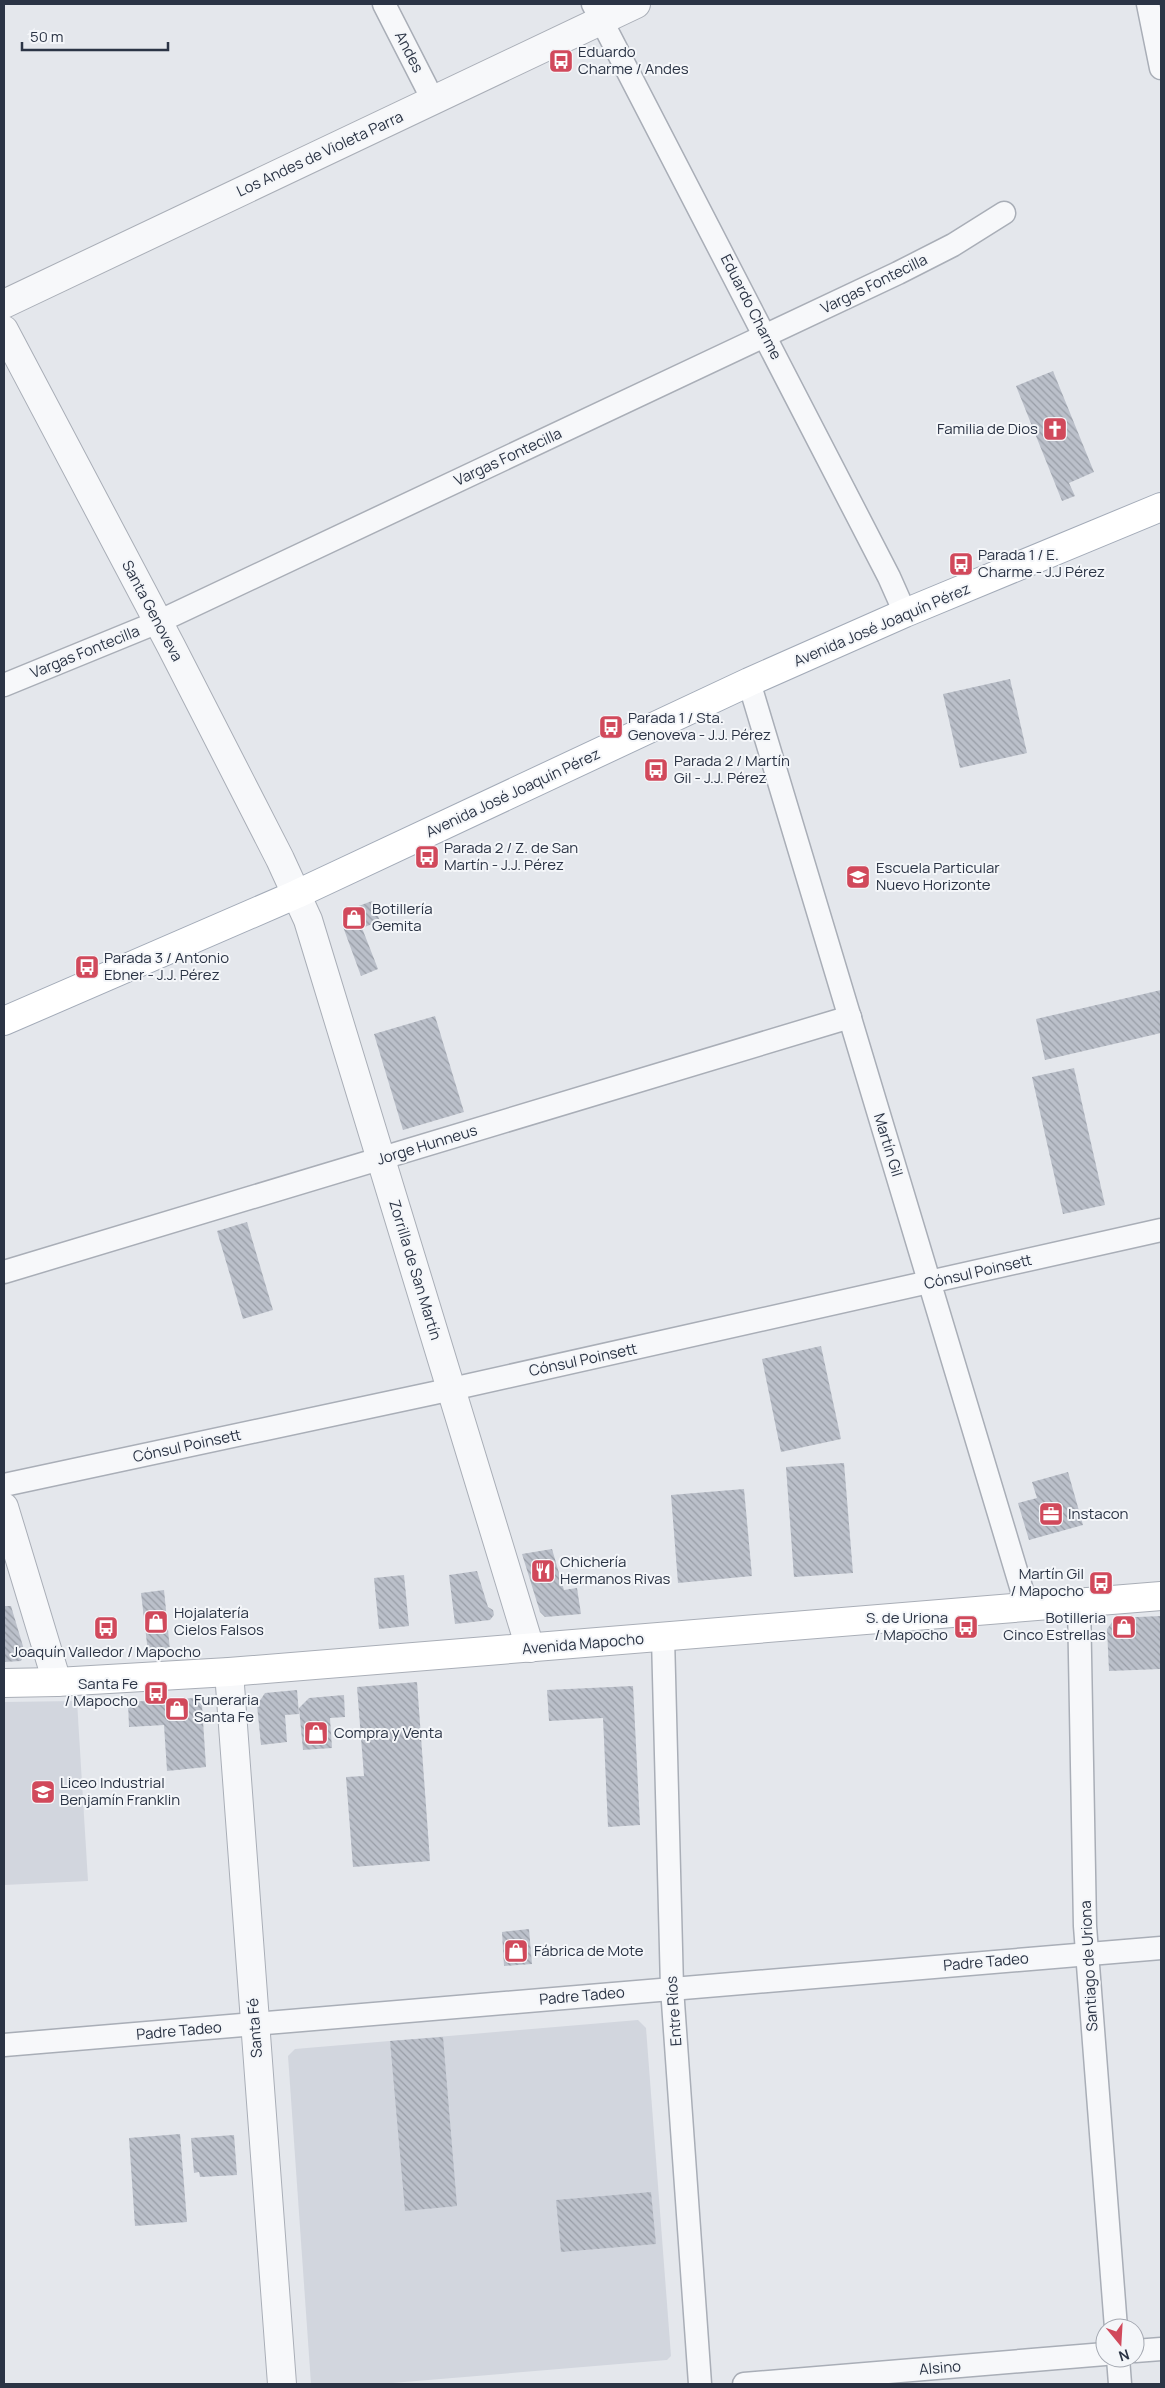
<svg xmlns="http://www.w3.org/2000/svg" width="1165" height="2388" viewBox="0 0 1165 2388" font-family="Manrope,sans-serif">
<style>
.built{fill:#d2d6de}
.building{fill:url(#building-back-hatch)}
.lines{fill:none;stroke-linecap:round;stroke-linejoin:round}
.minor-casing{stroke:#a9aeb7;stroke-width:25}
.tertiary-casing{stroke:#a9aeb7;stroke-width:30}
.secondary-casing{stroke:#a9aeb7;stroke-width:30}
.primary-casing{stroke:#a3abb8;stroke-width:30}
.minor{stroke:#f7f8fa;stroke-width:22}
.tertiary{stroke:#f7f8fa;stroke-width:28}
.secondary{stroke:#fff;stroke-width:28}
.primary{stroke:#fff;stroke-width:28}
.labels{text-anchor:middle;stroke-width:4;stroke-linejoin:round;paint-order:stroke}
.street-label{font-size:15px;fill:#2b3445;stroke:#f4f6f9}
.poi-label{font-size:15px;fill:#2b3445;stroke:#f4f6f9;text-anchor:start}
</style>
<defs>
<pattern id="building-back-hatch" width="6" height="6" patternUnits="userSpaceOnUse" patternTransform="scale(1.25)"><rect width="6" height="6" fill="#bbc0ca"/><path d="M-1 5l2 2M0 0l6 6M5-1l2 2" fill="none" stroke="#989da6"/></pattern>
</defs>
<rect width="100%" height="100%" fill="#e4e7ec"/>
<g class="built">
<polygon points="77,1701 88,1881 4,1885 4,1702"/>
<polygon points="638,2020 646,2028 671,2356 667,2360 380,2384 311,2384 288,2056 295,2049"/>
</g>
<g class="building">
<polygon points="1053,371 1094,472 1069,483 1075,496 1062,501 1016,386"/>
<polygon points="1010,679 1027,753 960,768 943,694"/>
<polygon points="372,901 380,921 362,928 378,969 361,976 342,924 348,910"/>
<polygon points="1161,990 1161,1033 1045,1060 1036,1019"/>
<polygon points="435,1016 464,1112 403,1130 374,1034"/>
<polygon points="1074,1068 1105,1205 1063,1214 1032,1077"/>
<polygon points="247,1222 273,1310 243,1319 217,1231"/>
<polygon points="821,1346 841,1439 781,1452 762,1359"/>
<polygon points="844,1463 853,1573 794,1577 786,1467"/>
<polygon points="1068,1472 1083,1525 1029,1540 1018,1503 1037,1498 1032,1482"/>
<polygon points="744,1489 752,1576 678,1583 671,1495"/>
<polygon points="552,1549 564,1590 577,1588 581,1614 545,1617 540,1612 522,1554"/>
<polygon points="477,1571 488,1607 493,1610 494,1615 490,1620 455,1624 449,1575"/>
<polygon points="404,1575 409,1626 379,1629 374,1578"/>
<polygon points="164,1590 170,1650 148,1652 141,1593"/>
<polygon points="4,1606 11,1606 25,1653 21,1661 4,1662"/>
<polygon points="1161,1616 1161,1669 1109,1671 1107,1629 1115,1618"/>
<polygon points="417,1682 430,1861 353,1867 346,1777 364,1776 357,1687"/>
<polygon points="633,1686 640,1825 608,1827 603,1718 549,1721 547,1690"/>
<polygon points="297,1690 299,1714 285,1715 287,1742 261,1745 257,1705 265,1693"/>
<polygon points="344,1695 345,1717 330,1718 332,1748 303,1750 299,1708 309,1698"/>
<polygon points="195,1698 202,1705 206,1767 167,1771 164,1725 129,1727 128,1702"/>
<polygon points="529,1929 532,1964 504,1966 502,1932"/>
<polygon points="443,2037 457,2206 405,2211 390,2041"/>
<polygon points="180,2134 187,2222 135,2226 129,2138"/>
<polygon points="234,2135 237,2175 200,2177 199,2172 194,2173 191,2138"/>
<polygon points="651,2192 656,2244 561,2252 556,2200"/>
</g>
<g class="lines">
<defs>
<g id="minor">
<polyline points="384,4 433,100"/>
<polyline points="593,4 889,577 905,613"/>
<polyline points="1148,4 1161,68"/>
<polyline points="749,682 1027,1607"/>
<polyline points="4,685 158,622 898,273 953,245 1004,213"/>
<polyline points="4,1272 850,1017"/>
<polyline points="4,1485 434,1393 1161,1230"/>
<polyline points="1079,1602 1085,1926 1116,2328"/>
<polyline points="663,1637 672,1988 700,2384"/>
<polyline points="4,2045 1161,1948"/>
<polyline points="1135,2351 1161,2349"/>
<polyline points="1118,2358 1120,2384"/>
<polyline points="744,2384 1105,2354"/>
</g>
<g id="tertiary">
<polyline points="4,304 636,4"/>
<polyline points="4,330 171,646 280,859 308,920 530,1648"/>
<polyline points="4,1507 57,1682"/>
<polyline points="229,1672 282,2384"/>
</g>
<polyline id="secondary" points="4,1683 57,1682 229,1672 1161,1596"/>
<polyline id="primary" points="4,1021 297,894 749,682 905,613 1161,507"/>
</defs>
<use href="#minor" class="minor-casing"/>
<use href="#tertiary" class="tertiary-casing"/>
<use href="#secondary" class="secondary-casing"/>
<use href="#primary" class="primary-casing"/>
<use href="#minor" class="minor"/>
<use href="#tertiary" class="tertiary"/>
<use href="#secondary" class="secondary"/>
<use href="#primary" class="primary"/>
</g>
<defs>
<symbol id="bus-square" viewBox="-11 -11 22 22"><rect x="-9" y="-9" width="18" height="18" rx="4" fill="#d1495b" stroke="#f4f6f9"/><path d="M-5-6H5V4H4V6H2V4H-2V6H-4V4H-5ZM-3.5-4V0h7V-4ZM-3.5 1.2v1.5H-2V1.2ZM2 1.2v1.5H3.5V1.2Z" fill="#fff"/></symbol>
<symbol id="church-square" viewBox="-11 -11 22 22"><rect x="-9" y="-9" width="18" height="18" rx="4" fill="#d1495b" stroke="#f4f6f9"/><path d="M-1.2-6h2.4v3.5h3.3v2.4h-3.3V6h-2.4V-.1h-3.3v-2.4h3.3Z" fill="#fff"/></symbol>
<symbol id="school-square" viewBox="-11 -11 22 22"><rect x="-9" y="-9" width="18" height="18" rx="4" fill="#d1495b" stroke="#f4f6f9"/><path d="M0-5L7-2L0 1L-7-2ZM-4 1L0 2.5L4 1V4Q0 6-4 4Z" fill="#fff"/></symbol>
<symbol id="shop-square" viewBox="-11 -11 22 22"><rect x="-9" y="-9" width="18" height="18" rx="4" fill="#d1495b" stroke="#f4f6f9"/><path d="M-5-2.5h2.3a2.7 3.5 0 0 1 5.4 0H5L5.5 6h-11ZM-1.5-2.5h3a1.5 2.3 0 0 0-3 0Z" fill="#fff"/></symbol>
<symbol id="office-square" viewBox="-11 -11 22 22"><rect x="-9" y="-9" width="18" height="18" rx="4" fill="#d1495b" stroke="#f4f6f9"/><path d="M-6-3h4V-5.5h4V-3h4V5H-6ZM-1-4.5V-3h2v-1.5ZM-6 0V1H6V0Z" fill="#fff"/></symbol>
<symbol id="restaurant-square" viewBox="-11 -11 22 22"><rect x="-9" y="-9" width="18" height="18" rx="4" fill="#d1495b" stroke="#f4f6f9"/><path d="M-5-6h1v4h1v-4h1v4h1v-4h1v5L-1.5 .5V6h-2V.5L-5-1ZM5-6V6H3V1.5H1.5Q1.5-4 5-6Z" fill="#fff"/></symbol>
</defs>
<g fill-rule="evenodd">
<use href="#bus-square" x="547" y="47" width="28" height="28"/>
<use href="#church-square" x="1041" y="415" width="28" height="28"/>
<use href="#bus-square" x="947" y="550" width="28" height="28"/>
<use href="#bus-square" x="597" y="713" width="28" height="28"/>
<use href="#bus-square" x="642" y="756" width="28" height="28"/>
<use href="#bus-square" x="413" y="843" width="28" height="28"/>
<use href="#school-square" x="844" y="863" width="28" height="28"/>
<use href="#shop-square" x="340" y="904" width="28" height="28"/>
<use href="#bus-square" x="73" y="953" width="28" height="28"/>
<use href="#office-square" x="1037" y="1500" width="28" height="28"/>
<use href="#restaurant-square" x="529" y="1557" width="28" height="28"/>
<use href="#bus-square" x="1087" y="1569" width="28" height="28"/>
<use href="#shop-square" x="142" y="1608" width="28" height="28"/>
<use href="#bus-square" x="952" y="1613" width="28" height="28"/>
<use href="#shop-square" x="1110" y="1613" width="28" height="28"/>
<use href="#bus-square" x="92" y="1614" width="28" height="28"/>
<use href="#bus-square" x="142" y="1679" width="28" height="28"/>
<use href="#shop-square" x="163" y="1695" width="28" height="28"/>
<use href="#shop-square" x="302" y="1719" width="28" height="28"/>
<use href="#school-square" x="29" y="1778" width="28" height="28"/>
<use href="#shop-square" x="502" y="1937" width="28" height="28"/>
</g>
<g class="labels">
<g class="street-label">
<text transform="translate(409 52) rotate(63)" y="5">Andes</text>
<text transform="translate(320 154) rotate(-25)" y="5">Los Andes de Violeta Parra</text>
<text transform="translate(874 284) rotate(-26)" y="5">Vargas Fontecilla</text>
<text transform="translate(751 307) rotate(63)" y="5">Eduardo Charme</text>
<text transform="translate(508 457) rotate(-25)" y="5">Vargas Fontecilla</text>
<text transform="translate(152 611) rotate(62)" y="5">Santa Genoveva</text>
<text transform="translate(882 625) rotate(-23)" y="5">Avenida José Joaquín Pérez</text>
<text transform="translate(85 652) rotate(-22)" y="5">Vargas Fontecilla</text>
<text transform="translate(513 793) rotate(-25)" y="5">Avenida José Joaquín Pérez</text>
<text transform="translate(427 1145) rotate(-17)" y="5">Jorge Hunneus</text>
<text transform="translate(888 1145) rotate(73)" y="5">Martín Gil</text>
<text transform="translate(415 1270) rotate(73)" y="5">Zorrilla de San Martín</text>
<text transform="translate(978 1272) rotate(-13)" y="5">Cónsul Poinsett</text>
<text transform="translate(583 1360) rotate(-12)" y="5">Cónsul Poinsett</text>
<text transform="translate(187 1446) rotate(-12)" y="5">Cónsul Poinsett</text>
<text transform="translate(583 1644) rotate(-5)" y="5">Avenida Mapocho</text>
<text transform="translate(986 1962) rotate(-5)" y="5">Padre Tadeo</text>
<text transform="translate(1089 1966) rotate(-93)" y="5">Santiago de Uriona</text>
<text transform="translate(582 1996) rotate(-5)" y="5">Padre Tadeo</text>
<text transform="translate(674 2011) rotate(-94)" y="5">Entre Ríos</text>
<text transform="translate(255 2028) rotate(-94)" y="5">Santa Fé</text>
<text transform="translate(179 2031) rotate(-5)" y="5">Padre Tadeo</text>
<text transform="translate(940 2368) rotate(-5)" y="5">Alsino</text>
</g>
<g class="poi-label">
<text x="578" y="57">Eduardo<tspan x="578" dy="17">Charme / Andes</tspan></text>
<text x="1038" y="434" text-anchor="end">Familia de Dios</text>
<text x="978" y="560">Parada 1 / E.<tspan x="978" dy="17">Charme - J.J Pérez</tspan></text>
<text x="628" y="723">Parada 1 / Sta.<tspan x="628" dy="17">Genoveva - J.J. Pérez</tspan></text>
<text x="674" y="766">Parada 2 / Martín<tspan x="674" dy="17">Gil - J.J. Pérez</tspan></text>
<text x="444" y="853">Parada 2 / Z. de San<tspan x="444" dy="17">Martín - J.J. Pérez</tspan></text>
<text x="876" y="873">Escuela Particular<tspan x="876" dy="17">Nuevo Horizonte</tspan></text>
<text x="372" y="914">Botillería<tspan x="372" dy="17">Gemita</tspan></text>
<text x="104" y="963">Parada 3 / Antonio<tspan x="104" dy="17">Ebner - J.J. Pérez</tspan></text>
<text x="1068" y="1519">Instacon</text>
<text x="560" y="1567">Chichería<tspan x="560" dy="17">Hermanos Rivas</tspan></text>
<text x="1084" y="1579" text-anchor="end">Martín Gil<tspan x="1084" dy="17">/ Mapocho</tspan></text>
<text x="174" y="1618">Hojalatería<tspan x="174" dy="17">Cielos Falsos</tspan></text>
<text x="948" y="1623" text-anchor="end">S. de Uriona<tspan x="948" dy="17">/ Mapocho</tspan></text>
<text x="1106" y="1623" text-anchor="end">Botilleria<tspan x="1106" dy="17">Cinco Estrellas</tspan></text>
<text x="106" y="1657" text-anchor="middle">Joaquín Valledor / Mapocho</text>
<text x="138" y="1689" text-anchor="end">Santa Fe<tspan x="138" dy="17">/ Mapocho</tspan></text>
<text x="194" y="1705">Funeraria<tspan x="194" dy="17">Santa Fe</tspan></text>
<text x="334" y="1738">Compra y Venta</text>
<text x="60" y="1788">Liceo Industrial<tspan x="60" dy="17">Benjamín Franklin</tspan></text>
<text x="534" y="1956">Fábrica de Mote</text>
</g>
</g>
<rect width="1165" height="2388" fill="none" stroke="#2b3445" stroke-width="10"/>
<g transform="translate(1120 2343) rotate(162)"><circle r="24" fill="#f4f6f9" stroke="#a4a8b1"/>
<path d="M0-4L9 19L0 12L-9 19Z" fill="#d1495b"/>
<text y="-8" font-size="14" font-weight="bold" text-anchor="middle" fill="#2b3445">N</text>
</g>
<path d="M22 42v8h146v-8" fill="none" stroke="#2b3445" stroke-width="2.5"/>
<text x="30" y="42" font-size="15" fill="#2b3445" stroke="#f4f6f9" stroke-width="4" paint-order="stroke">50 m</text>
</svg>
